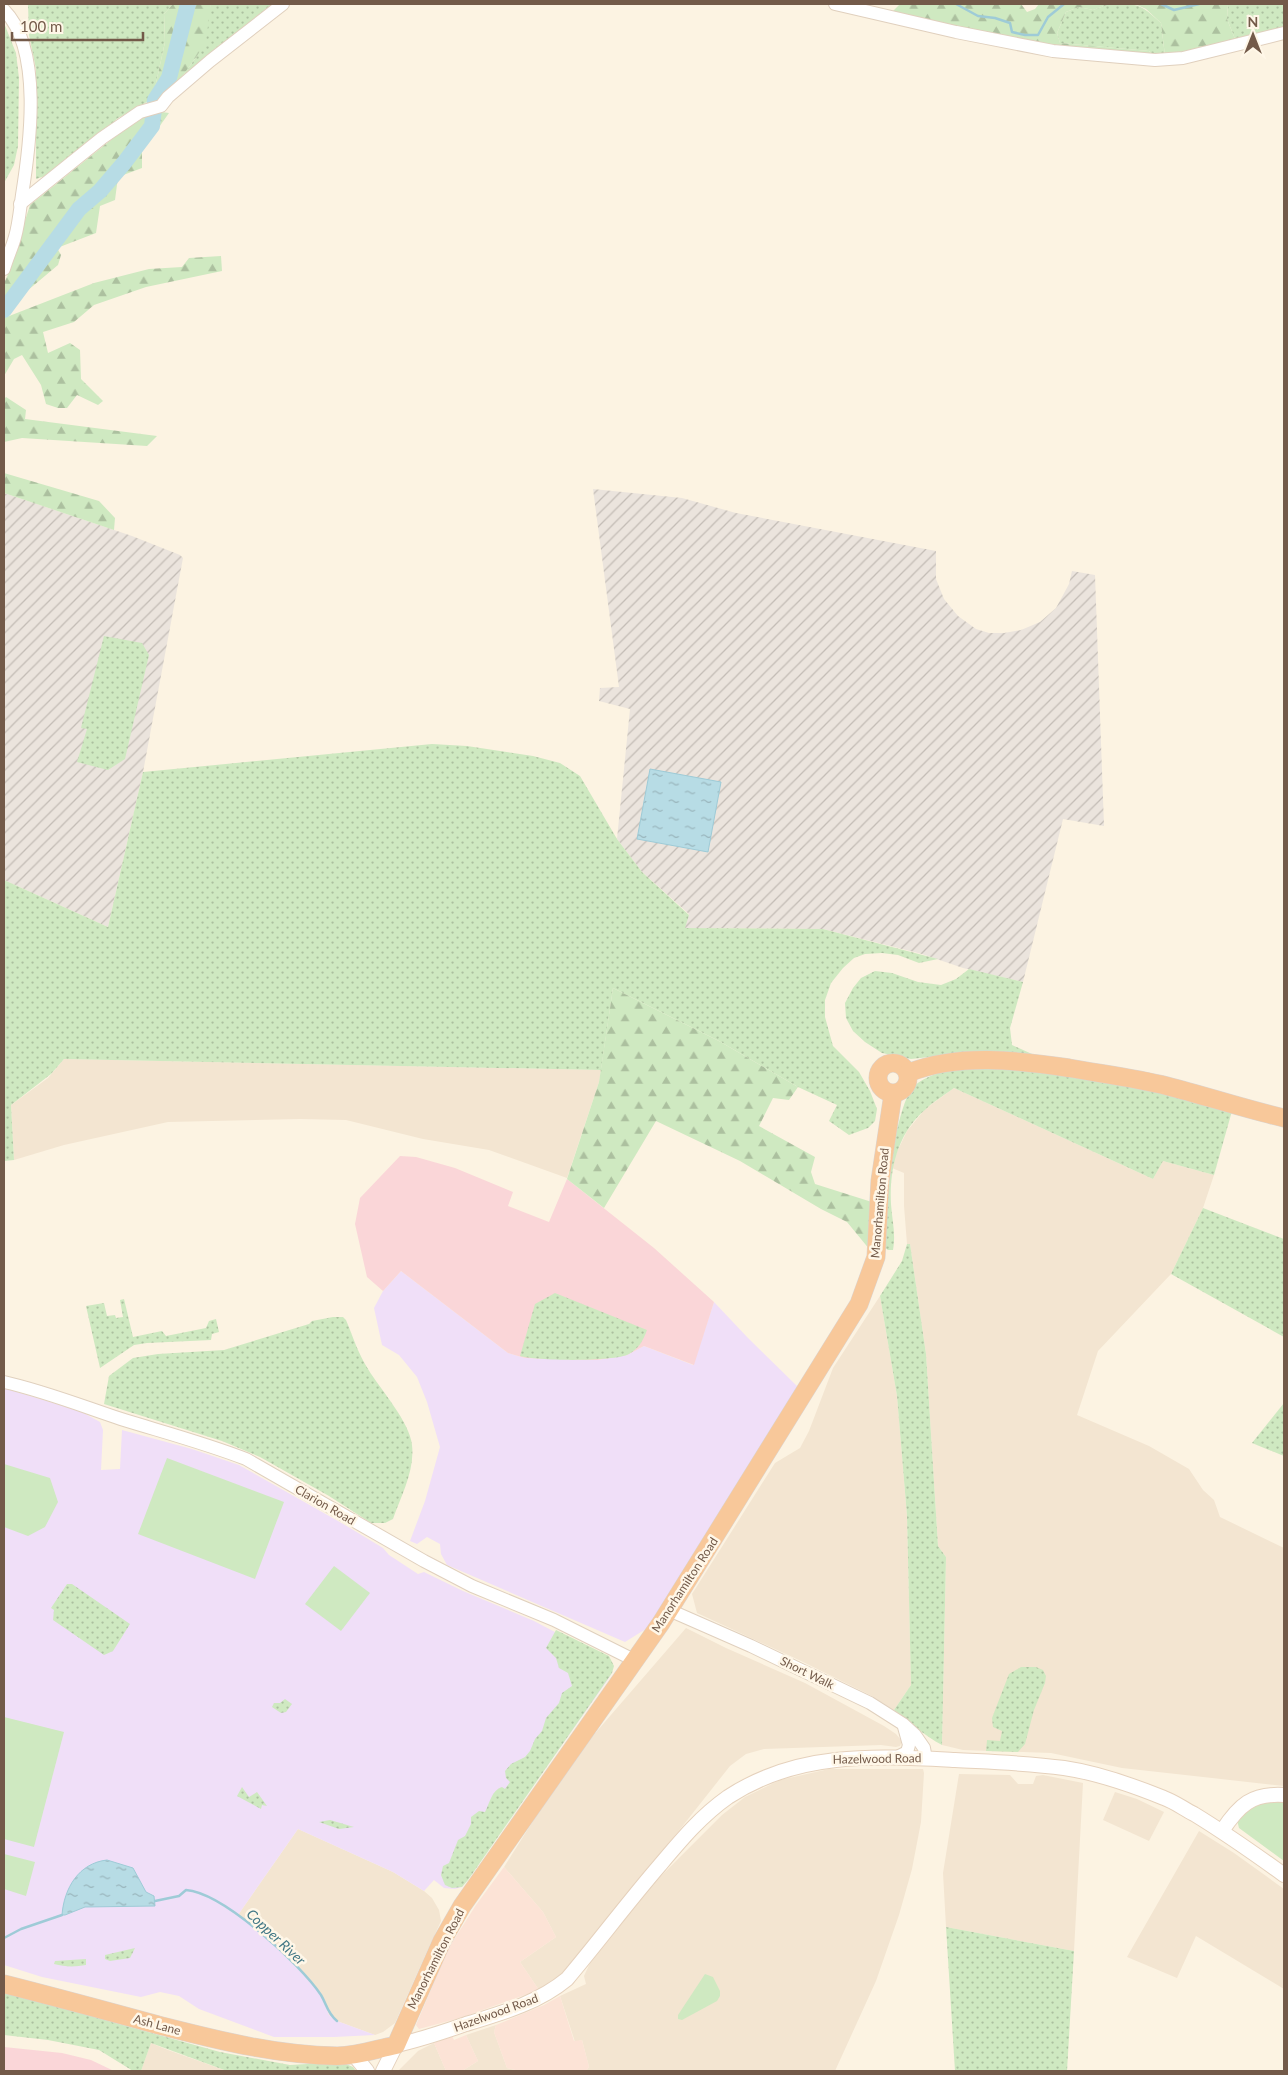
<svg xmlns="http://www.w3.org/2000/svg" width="1288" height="2075" viewBox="0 0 1288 2075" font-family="Lato,sans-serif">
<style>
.residential{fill:#f3e5d1}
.commercial{fill:#fce3d6}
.industrial{fill:url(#industrial-furrows)}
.education{fill:#f0dff8}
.medical{fill:#fad6d8}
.grass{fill:url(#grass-dots)}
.forest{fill:url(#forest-firs)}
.green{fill:#cfe9c1}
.water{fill:url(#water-ripples);stroke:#9ecbd7}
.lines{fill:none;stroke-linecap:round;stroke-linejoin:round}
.stream{stroke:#9ecbd7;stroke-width:2.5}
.river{stroke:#b7dce5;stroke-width:16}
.tertiary-casing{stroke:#e0d0be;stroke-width:14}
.secondary-casing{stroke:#e5d1bc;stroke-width:16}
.trunk-casing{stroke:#dbd4d0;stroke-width:19}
.tertiary{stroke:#fff;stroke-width:12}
.secondary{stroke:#fff;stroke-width:14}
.trunk{stroke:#f8c89a;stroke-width:18}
.labels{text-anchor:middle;stroke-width:5;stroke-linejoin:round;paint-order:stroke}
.street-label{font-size:12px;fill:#735a49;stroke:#fff7e8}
.water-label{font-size:14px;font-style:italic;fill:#437886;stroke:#fff7e8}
</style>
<defs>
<pattern id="industrial-furrows" width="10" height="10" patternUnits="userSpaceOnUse" patternTransform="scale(1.25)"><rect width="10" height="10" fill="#ebe4dd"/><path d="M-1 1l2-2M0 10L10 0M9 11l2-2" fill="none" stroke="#c3bcb5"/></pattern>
<pattern id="grass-dots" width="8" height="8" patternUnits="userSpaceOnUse" patternTransform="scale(1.25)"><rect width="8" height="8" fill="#cfe9c1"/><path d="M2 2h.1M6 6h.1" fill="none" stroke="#acc09f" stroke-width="1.8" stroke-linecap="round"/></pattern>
<pattern id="forest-firs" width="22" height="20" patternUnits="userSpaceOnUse" patternTransform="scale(1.25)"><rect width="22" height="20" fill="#cfe9c1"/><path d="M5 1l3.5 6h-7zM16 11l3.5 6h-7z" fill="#acc09f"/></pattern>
<pattern id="water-ripples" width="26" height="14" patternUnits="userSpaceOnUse" patternTransform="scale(1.25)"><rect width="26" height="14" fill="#b7dce5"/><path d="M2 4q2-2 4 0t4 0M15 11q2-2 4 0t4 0" fill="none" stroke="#99b5bc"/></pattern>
</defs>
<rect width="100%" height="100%" fill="#fcf3e2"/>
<g class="residential">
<polygon points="64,1059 601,1070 599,1082 567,1178 489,1150 423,1139 346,1120 300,1119 168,1122 64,1145 14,1160 11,1105 48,1078"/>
<polygon points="954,1088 1153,1179 1163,1161 1214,1175 1203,1208 1171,1274 1098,1351 1077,1415 1149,1446 1189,1469 1203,1490 1214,1500 1220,1517 1284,1548 1284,1786 1122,1768 1051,1753 963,1750 942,1745 946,1557 938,1546 926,1354 910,1244 907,1244 904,1206 904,1173 892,1168 895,1156 907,1131 925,1109"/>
<polygon points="880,1296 897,1396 907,1516 911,1685 894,1710 870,1695 801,1661 697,1613 692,1594 775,1463 800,1448 809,1431 833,1368"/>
<polygon points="686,1628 726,1648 805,1683 884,1726 896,1734 902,1741 900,1746 896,1747 881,1745 764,1749 746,1754 730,1766 681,1828 559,1977 539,1990 520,1962 556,1937 543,1912 504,1867 538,1813 585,1745"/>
<polygon points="829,1769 923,1769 924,1773 921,1822 912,1869 899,1915 876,1981 835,2071 586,2071 589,2067 582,2040 575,2042 560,1996 586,1984 584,1976 590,1963 616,1930 656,1881 722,1815 745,1797 780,1780"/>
<polygon points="959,1774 1010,1775 1018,1784 1033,1784 1036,1776 1043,1775 1083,1783 1074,1951 946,1927 943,1873"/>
<polygon points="1115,1792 1137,1799 1164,1812 1149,1841 1103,1820"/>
<polygon points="298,1829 393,1872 424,1891 432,1898 439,1910 441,1921 425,1956 395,2023 383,2032 375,2035 337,2021 329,2015 322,1996 301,1972 278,1949 238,1915"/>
<polygon points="1199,1831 1234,1853 1284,1889 1284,1989 1196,1936 1177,1978 1127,1957"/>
<polygon points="496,2025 494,2032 507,2068 519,2071 462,2071 478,2061 466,2035"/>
<polygon points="151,2043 168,2050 227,2071 141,2071"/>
<polygon points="434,2043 446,2071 398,2071 418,2051"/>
</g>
<g class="commercial">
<polygon points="504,1867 543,1912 556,1937 520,1962 539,1990 460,2018 419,2029 416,2025 448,1949 476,1905"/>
<polygon points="560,1996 574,2041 582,2040 589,2067 586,2071 519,2071 507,2068 494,2032 496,2025 544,2005"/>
<polygon points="466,2035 478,2061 462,2071 446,2071 434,2043 452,2036 454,2040"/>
</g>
<g class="industrial">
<polygon points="593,489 682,498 736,513 936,551 936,579 944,599 958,616 976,629 989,633 1004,633 1021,630 1040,622 1056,608 1069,584 1072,571 1095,575 1104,826 1063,819 1023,982 963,968 922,954 823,929 684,928 689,914 642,872 617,839 630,709 599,701 600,688 619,687"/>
<polygon points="4,493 132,536 180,555 183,558 143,772 108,927 4,880"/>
</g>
<g class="education">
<polygon points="401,1271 508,1353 525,1358 597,1360 627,1355 644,1346 693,1365 714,1302 748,1338 799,1388 649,1627 625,1642 447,1565 441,1554 440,1544 427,1537 417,1544 410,1541 425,1501 440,1447 427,1402 417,1377 399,1355 382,1345 374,1308 383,1291"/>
<polygon points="4,1388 80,1411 100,1422 103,1430 101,1470 120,1469 122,1430 192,1449 239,1465 345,1525 383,1548 389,1555 418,1574 424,1572 463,1591 534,1621 612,1662 612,1673 607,1681 462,1887 455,1889 444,1888 434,1880 424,1891 393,1872 298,1829 238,1915 253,1925 301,1972 322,1996 329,2015 337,2021 375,2035 334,2037 274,2037 199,2009 179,1996 160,1992 141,1997 42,1977 4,1965"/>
</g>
<g class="medical">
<polygon points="400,1156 416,1157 455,1168 513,1192 508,1206 549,1222 567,1179 654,1248 714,1302 694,1365 644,1346 627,1355 597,1360 525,1358 508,1353 401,1271 383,1291 367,1277 355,1224 360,1198"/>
<polygon points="4,2047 62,2053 91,2060 114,2071 4,2071"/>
</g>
<g class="grass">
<polygon points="28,4 173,4 164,14 165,42 153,97 140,107 118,118 95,139 45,176 36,179 36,69 29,35"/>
<polygon points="211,4 273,4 181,78 197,56"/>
<path d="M 1110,4 C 1139,4 1139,3 1161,23 L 1165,56 L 1155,56 L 1149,51 L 1060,43 L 1057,33 L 1066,12 L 1079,7 L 1093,10 Z"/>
<polygon points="1228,4 1284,4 1284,27 1235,39 1227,19"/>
<polygon points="4,23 16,53 19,78 18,146 14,165 4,183"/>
<polygon points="104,636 142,643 149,655 125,759 108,770 77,762 87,729 81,728"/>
<polygon points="432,744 467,746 533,756 560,763 580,776 617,839 642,872 689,915 685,928 823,929 938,959 919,963 898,955 882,953 865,954 854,958 843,968 831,983 825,1000 825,1017 833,1046 859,1072 870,1091 877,1109 875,1121 868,1128 849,1135 829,1121 837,1105 798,1087 719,1041 613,988 601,1070 64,1059 51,1074 11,1105 14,1160 4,1161 4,880 108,927 143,772"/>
<polygon points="969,969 1023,982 1010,1028 1012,1045 1043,1059 984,1051 911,1059 882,1053 865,1042 853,1031 846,1018 845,1003 853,988 861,978 875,971 892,973 918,982 941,985 956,979"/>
<path d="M 1001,1066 L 1124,1084 L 1232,1111 L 1214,1175 L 1163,1161 L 1153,1179 L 954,1088 C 945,1095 934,1101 926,1109 C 898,1132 889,1169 891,1204 C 892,1220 896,1233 893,1250 L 888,1250 L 882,1246 C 884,1225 884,1202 887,1181 C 890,1163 901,1097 914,1086 C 938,1066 972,1068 1001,1066 Z"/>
<polygon points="1203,1208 1284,1239 1284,1337 1171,1274"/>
<path d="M 907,1244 L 910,1244 L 926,1354 L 938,1546 L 946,1557 L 942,1745 C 925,1736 910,1722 894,1710 L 911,1685 L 907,1516 L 897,1396 L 880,1296 L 902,1261 Z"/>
<path d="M 555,1293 L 647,1330 C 643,1341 639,1348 629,1354 C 615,1362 536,1361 520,1356 L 535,1304 Z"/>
<polygon points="124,1299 133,1337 162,1331 166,1336 206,1328 209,1321 216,1319 219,1332 212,1334 211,1340 147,1343 134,1345 100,1368 86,1306 104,1303 107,1316 115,1315 116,1318 123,1317 120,1300"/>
<path d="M 333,1317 L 343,1317 L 346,1320 C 353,1337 358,1353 368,1369 C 380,1389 410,1422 412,1445 C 415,1471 401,1496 393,1519 L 385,1523 L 371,1523 L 329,1496 L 260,1457 L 222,1441 L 104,1404 L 109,1376 L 133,1358 L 158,1354 L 224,1350 L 309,1324 L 312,1321 Z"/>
<polygon points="1284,1403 1284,1456 1252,1443"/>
<polygon points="67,1584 72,1584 130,1624 113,1651 104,1655 53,1620 54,1610 51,1608"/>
<path d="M 556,1630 L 609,1656 L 614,1666 L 612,1673 L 468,1880 L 462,1887 L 452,1888 L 445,1885 L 441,1875 L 443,1866 L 449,1863 L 458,1840 L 465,1836 L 471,1824 L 471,1817 L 479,1811 L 485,1812 C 490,1803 491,1791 502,1787 L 505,1789 L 510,1782 L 506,1778 L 505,1771 L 511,1764 L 525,1757 L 530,1751 L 535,1739 L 542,1731 L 546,1718 L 559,1703 L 562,1693 L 572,1686 L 568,1673 L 559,1668 L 556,1658 L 546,1648 Z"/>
<polygon points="1021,1667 1036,1667 1043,1670 1046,1676 1045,1683 1034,1710 1025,1744 1018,1752 986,1751 987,1740 1000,1741 1002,1731 993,1727 992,1718 1009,1674"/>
<polygon points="285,1699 292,1704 286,1712 281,1713 272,1707 274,1703 280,1703"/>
<polygon points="242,1787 249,1797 257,1792 267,1806 262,1805 261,1809 237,1796"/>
<polygon points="330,1820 354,1827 339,1829 319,1822"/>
<polygon points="946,1927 1074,1951 1067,2071 955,2071"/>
<polygon points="135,1948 130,1958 110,1961 105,1959 105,1955"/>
<path d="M 86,1959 L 86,1965 C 75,1967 65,1967 54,1964 L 55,1961 Z"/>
<polygon points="4,1992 220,2052 290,2065 341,2062 353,2067 356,2071 227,2071 151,2043 141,2071 133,2071 99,2050 48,2040 4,2035"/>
</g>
<g class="forest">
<polygon points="173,4 211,4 206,40 197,56 181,78 153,97 165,42 164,14"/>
<polygon points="900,4 1021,4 1027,12 1035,9 1039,4 1110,4 1093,10 1079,7 1066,12 1057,33 1060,43 1149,51 1155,56 1052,46 891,13"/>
<polygon points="1135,4 1228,4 1227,19 1235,39 1181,54 1165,56 1161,23 1146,9"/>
<polygon points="162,112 169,113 142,151 142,168 118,177 115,200 100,206 96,233 57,248 61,255 58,265 27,291 4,315 4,283 7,277 30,205 132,123 141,118"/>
<polygon points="221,256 222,271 146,287 94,305 74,322 43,332 48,353 70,343 80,350 81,379 103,401 98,405 77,395 67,408 58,408 46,404 41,385 22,355 14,359 4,376 4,318 94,283 149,269 182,267 189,258"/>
<polygon points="6,397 26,410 25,419 157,436 147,446 22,438 4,442 4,399"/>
<polygon points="4,473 99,501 115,518 114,530 4,493"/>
<polygon points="613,988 719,1041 798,1087 789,1100 773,1098 759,1126 815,1157 811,1172 815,1184 875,1203 870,1250 847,1222 821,1209 740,1161 656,1121 604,1208 567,1179 599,1082"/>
</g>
<g class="green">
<polygon points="167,1458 284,1502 255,1579 138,1534"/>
<polygon points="4,1464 50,1478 58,1502 45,1527 28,1536 4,1527"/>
<polygon points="334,1566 370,1593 341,1631 305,1604"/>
<polygon points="4,1717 64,1732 34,1847 4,1839"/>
<path d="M 1266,1801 L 1284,1802 L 1284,1861 L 1239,1828 L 1237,1820 C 1245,1810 1255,1806 1266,1801 Z"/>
<polygon points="4,1854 35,1862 26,1896 4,1889"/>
<polygon points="705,1974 713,1977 720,1991 720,1996 717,2001 682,2020 678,2019 678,2015"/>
</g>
<g class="water">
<polygon points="650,769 721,782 708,852 637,839"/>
<path d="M 107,1860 L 133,1868 L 146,1892 L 154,1896 L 155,1906 L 85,1907 L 65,1915 L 62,1915 C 64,1888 79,1863 107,1860 Z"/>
</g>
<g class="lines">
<g class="stream">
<polyline points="956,4 978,16 995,18 1010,23 1012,32 1025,35 1038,35 1048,17 1064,4"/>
<polyline points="1161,4 1174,10 1199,4"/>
<path d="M 155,1901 L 179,1896 L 186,1890 C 224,1893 300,1964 321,1995 C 327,2005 327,2013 337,2021"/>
<polyline points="4,1938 21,1929 62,1915"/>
</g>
<polyline class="river" points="4,310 79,209 100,191 124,163 152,126 155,100 169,78 188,4"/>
<defs>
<g id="tertiary">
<polyline points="835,4 956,32 1053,51 1155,60 1183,58 1284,33"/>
<path d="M 4,10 C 43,49 30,145 22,195 C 20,209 19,223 15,237 C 12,248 7,258 4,269"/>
<polyline points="20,204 102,138 140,112 161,106 168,97 210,61 283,4"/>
<path d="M 4,1382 C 44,1391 82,1406 121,1419 C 163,1432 205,1443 246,1459 L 424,1561 L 472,1586 L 554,1620 L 634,1660"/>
<polyline points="669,1610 751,1646 870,1703 903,1724 915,1735 924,1748 926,1759"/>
<polyline points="895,1758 907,1752 909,1745 904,1727"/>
</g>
<g id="secondary">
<path d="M 1222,1831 C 1239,1805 1252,1793 1284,1795"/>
<polyline points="354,2055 367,2071"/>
<path d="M 383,2071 L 396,2045 C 420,2040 443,2032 466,2024 C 502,2013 538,2003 567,1979 C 599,1941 628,1902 660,1865 C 681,1840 701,1816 728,1797 C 798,1751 876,1756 955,1760 C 992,1762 1028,1763 1064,1768 C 1098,1773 1132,1785 1164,1798 C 1175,1802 1184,1809 1194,1814 C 1225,1833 1255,1854 1284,1875"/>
</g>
<g id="trunk">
<circle cx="893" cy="1078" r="15"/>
<path d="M 908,1073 C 959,1053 1017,1060 1069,1068 C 1102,1074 1135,1078 1167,1086 C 1206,1096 1245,1109 1284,1118"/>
<path d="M 4,1984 C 55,1997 107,2011 158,2025 C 218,2040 274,2055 337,2056 C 358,2056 376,2049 396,2045 L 442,1941 L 462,1906 L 661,1623 L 859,1304 L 876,1257 L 880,1181 L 893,1094"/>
</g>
</defs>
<use href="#tertiary" class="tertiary-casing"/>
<use href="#secondary" class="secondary-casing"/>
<use href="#trunk" class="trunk-casing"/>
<use href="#tertiary" class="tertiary"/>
<use href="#secondary" class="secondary"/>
<use href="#trunk" class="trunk"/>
</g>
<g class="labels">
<g class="street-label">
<text transform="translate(880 1203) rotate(-85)" y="4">Manorhamilton Road</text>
<text transform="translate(325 1505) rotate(30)" y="4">Clarion Road</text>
<text transform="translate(685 1585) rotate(-57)" y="4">Manorhamilton Road</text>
<text transform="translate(807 1673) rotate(26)" y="4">Short Walk</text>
<text transform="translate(877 1759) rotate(-1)" y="4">Hazelwood Road</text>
<text transform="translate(436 1959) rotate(-63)" y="4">Manorhamilton Road</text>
<text transform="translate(496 2013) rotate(-20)" y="4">Hazelwood Road</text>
<text transform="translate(157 2025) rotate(15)" y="4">Ash Lane</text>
</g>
<g class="water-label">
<text transform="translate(276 1937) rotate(43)" y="5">Copper River</text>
</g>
</g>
<rect width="1288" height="2075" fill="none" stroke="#735a49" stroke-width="10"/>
<g transform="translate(1253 35)" stroke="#fff7e8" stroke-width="4" paint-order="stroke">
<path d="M0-4L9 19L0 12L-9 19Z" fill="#735a49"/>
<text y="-8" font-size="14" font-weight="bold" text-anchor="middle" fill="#735a49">N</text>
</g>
<path d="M12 32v8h131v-8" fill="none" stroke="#735a49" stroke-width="2.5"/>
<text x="20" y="32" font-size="15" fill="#735a49" stroke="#fff7e8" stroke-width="4" paint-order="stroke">100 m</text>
</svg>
